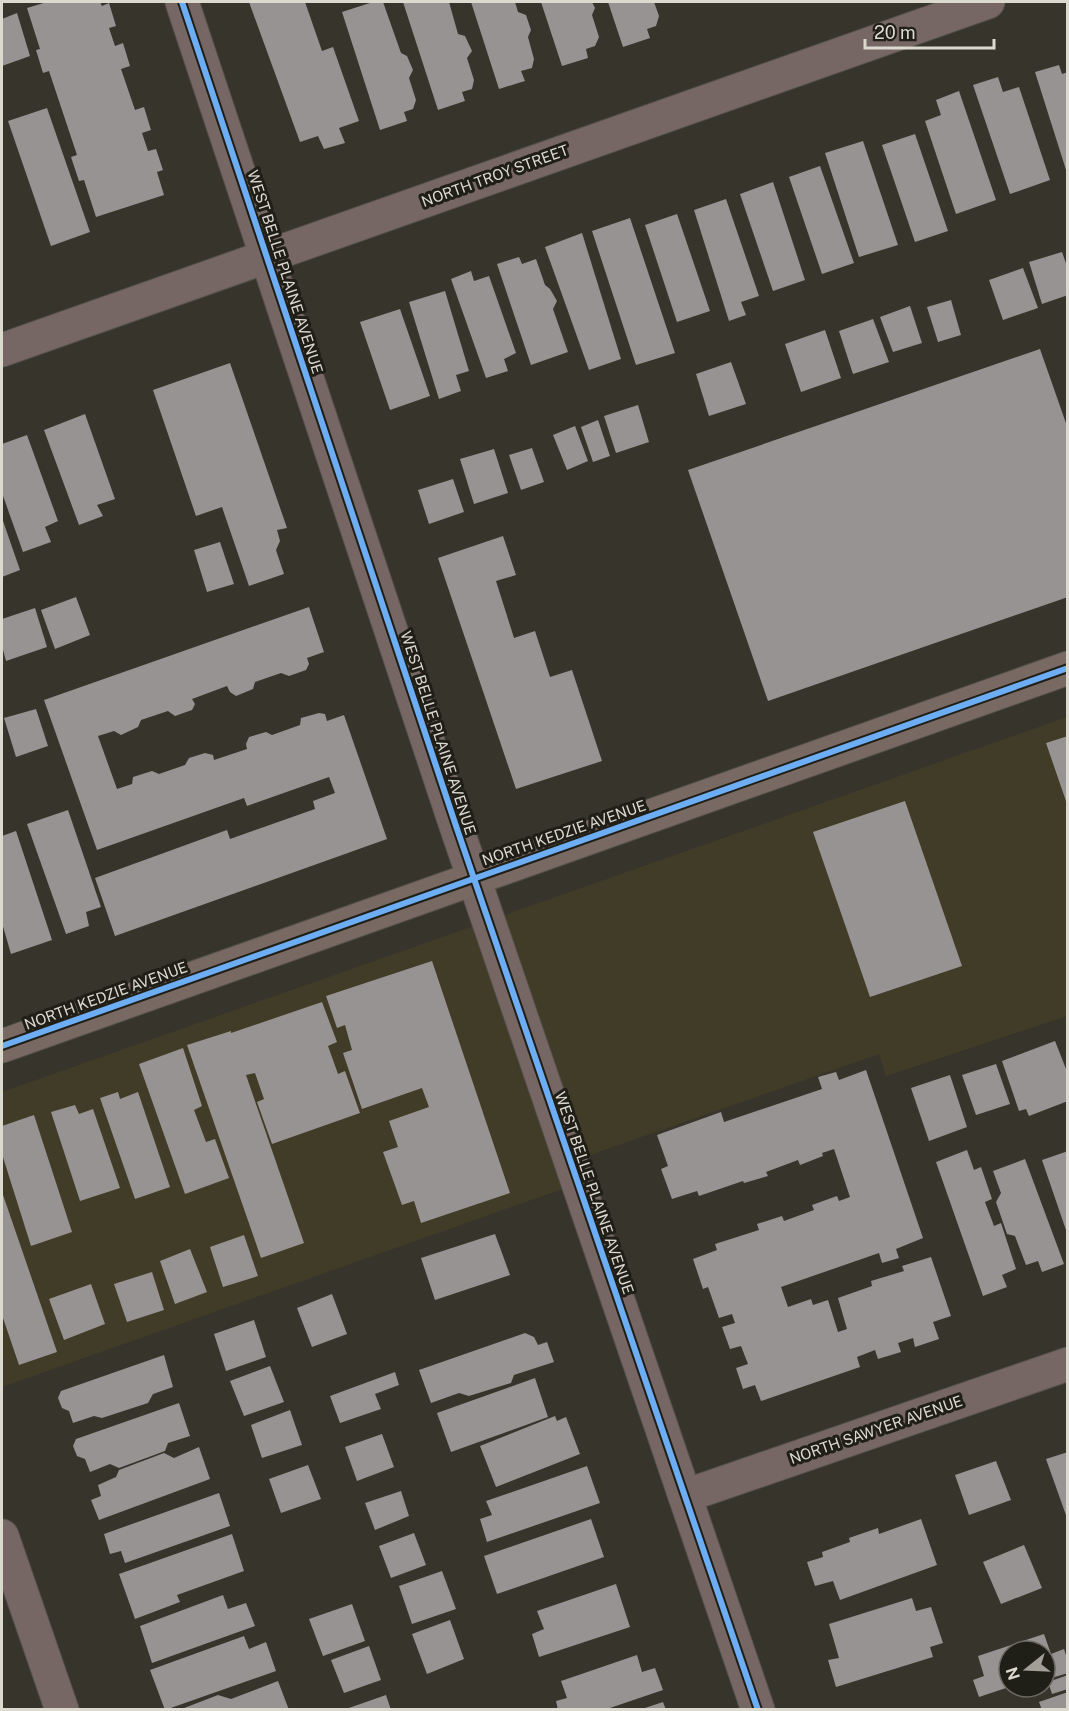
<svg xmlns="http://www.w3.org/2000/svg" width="1069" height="1711" viewBox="0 0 1069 1711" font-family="'Public Sans',sans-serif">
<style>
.built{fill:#413c27}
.building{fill:#979392}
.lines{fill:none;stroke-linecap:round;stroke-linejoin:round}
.minor-casing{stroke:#54514a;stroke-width:35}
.secondary-casing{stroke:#54514a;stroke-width:35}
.minor{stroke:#776764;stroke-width:33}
.secondary{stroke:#796963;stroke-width:33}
.cycleway-casing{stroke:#201f17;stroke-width:10}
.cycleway{stroke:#6dadf4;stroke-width:6}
.labels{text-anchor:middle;stroke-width:6;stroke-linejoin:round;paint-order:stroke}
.street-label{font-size:15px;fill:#dcd9cf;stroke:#201f17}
</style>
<rect width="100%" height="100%" fill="#37342c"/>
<polygon class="built" points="1067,717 1067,1016 886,1076 879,1054 567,1163 574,1185 2,1387 2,1092"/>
<g class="building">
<polygon points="47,2 100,2 102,6 109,3 116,26 109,28 115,46 123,43 130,66 121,69 135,110 144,107 151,130 142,133 148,151 156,149 163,170 157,172 164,195 96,217 84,180 79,181 71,157 77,155 49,71 43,73 36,50 40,49 27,8"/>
<polygon points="249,2 305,2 322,51 333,47 359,121 339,128 345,143 324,149 318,136 300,142"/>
<polygon points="373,2 383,2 401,53 407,56 413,70 409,78 416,100 413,109 404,112 407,121 380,130 342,12"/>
<polygon points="403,2 449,2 458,34 465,36 472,51 467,58 474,80 472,89 462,92 465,101 438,110"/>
<polygon points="471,2 515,2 518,12 526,15 531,30 528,37 534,59 532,68 521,71 525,81 499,89"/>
<polygon points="541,2 592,2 595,8 592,15 599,37 595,46 586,49 588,58 562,66"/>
<polygon points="608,2 654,2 659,16 656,26 647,29 650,38 623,47"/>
<polygon points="17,13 30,56 2,66 2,19"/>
<polygon points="1059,65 1062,74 1068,72 1067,173 1035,72"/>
<polygon points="998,77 1003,92 1019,87 1050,180 1010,194 973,85"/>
<polygon points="959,91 996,200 956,214 925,121 941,115 936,100"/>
<polygon points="47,108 90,232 51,246 8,121"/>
<polygon points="915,134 948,231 915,242 882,145"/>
<polygon points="863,141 898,245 859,257 825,153"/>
<polygon points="820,166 854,263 822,274 789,177"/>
<polygon points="773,182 805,280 773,291 740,194"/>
<polygon points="726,199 759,296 741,302 746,315 729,321 694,210"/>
<polygon points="677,214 710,311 677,322 645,225"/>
<polygon points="630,218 675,353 636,365 592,231"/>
<polygon points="582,233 621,359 589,370 545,247"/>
<polygon points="1062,252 1068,269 1068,295 1042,304 1029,262"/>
<polygon points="519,257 522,264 536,259 545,285 550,289 557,301 553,309 568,352 531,365 497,264"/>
<polygon points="1023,268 1038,308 1003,320 989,280"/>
<polygon points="471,271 474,281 489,276 516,353 504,359 508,371 486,378 451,279"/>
<polygon points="445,291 469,371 456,375 461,391 439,399 409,302"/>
<polygon points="951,300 961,335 938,342 927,307"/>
<polygon points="910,306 922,343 893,352 880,317"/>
<polygon points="400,309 430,396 390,410 360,322"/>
<polygon points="873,319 889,362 853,374 839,331"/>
<polygon points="825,330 841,378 801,392 785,344"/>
<polygon points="1040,349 1068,429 1068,597 768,701 688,470"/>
<polygon points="731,362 746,404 709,416 696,374"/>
<polygon points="230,363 287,528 277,530 280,541 276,550 284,574 249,586 222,507 196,516 153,390"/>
<polygon points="638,405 649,442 616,453 604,416"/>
<polygon points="85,414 115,499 97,505 103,516 79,525 44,430"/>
<polygon points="598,420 610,456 593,462 581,427"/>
<polygon points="575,426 588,461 567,470 553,435"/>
<polygon points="27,435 58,521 45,527 51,542 23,552 2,493 2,444"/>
<polygon points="532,448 544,482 521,490 509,455"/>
<polygon points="494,449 508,493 474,504 460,459"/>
<polygon points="453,479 464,512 429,524 418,490"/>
<polygon points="2,518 20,570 2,577"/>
<polygon points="503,536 516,575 496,581 514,638 535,631 550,677 572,670 602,761 516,789 438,558"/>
<polygon points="220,542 234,584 207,592 194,550"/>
<polygon points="76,597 90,635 55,649 41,610"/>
<polygon points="309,607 324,652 307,658 309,664 306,670 289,676 281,673 255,682 253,689 236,696 230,692 227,686 192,699 195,704 192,710 175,716 168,711 141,720 138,727 121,735 114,731 98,736 117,789 132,784 133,777 152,771 159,774 185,765 189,758 205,753 213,755 214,760 247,749 246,744 249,737 266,732 272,735 300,725 301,718 319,713 325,714 327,721 344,715 387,839 115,936 95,878 227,830 230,839 315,809 313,801 335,793 329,777 247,806 244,798 97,850 44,700"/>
<polygon points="35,608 47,647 6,661 2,646 2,619"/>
<polygon points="36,709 48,746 16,757 4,718"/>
<polygon points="1068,736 1068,804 1067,804 1046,743"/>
<polygon points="905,801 962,966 870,997 813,832"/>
<polygon points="68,810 101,907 86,912 89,926 66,934 27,824"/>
<polygon points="16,831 52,940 11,954 2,923 2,836"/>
<polygon points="432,961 510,1193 421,1223 414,1201 402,1205 383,1152 398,1147 389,1121 429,1107 422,1088 362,1109 343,1053 352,1050 345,1025 337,1028 326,996"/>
<polygon points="322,1002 337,1042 328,1046 338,1074 345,1071 360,1113 272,1144 257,1102 264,1099 255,1073 246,1075 304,1243 261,1258 187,1045 231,1031 231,1033"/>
<polygon points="1055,1041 1068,1074 1068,1101 1029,1116 1026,1109 1019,1111 1002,1061"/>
<polygon points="183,1048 202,1106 194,1110 206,1142 215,1139 229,1178 185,1194 139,1064"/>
<polygon points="996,1064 1010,1104 976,1115 962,1075"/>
<polygon points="866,1070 923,1238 896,1249 899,1258 882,1263 879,1253 781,1287 788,1307 811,1299 813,1305 828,1300 838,1332 847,1329 838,1298 872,1286 871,1281 904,1271 902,1266 931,1257 951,1316 933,1322 939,1339 915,1347 913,1338 898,1343 901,1352 878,1359 875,1350 857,1357 860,1367 761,1401 755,1385 743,1389 736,1368 748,1364 741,1346 730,1349 722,1327 735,1323 732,1314 719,1318 708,1287 703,1289 693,1259 717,1250 715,1244 759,1230 757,1224 782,1216 784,1221 814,1210 812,1205 837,1196 839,1201 850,1197 834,1149 822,1153 823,1156 800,1165 798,1160 766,1172 768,1176 744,1183 743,1181 699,1196 697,1191 672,1199 661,1169 668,1166 657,1135 721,1112 724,1122 822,1089 818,1077 836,1072 839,1080"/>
<polygon points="950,1075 967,1127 929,1141 911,1088"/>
<polygon points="118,1092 120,1099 138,1092 170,1187 135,1199 100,1098"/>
<polygon points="75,1105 79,1114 93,1109 120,1188 80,1201 51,1112"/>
<polygon points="34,1115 72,1232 31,1246 2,1154 2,1126"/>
<polygon points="967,1150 974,1170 981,1167 992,1199 985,1202 994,1226 1001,1223 1016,1269 1002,1275 1007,1287 983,1296 936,1162"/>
<polygon points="1068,1151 1068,1233 1067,1233 1042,1160"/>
<polygon points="1025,1159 1064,1264 1042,1272 1038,1261 1026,1265 1015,1236 1007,1234 996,1202 1001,1193 993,1171"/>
<polygon points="2,1192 57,1352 19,1365 2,1315"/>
<polygon points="495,1234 510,1275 435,1300 421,1258"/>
<polygon points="244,1235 258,1276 223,1287 210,1247"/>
<polygon points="190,1249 207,1292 175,1304 160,1261"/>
<polygon points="152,1272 164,1310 127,1322 114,1284"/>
<polygon points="91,1284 105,1324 64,1340 49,1299"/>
<polygon points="332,1294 347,1334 312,1347 297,1308"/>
<polygon points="254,1320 266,1357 226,1371 214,1334"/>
<polygon points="525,1333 534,1337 538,1345 547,1342 554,1362 514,1375 511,1383 469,1396 459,1393 431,1403 419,1370"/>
<polygon points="164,1355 173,1387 153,1394 148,1403 102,1418 94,1416 73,1423 69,1411 62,1408 58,1398 61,1391"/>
<polygon points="270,1366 284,1402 244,1416 230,1381"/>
<polygon points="395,1372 399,1385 375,1394 381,1409 340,1423 330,1396"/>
<polygon points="535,1378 548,1417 451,1452 437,1413"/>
<polygon points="179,1403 190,1436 168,1443 165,1451 119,1468 110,1464 90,1472 85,1459 77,1456 73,1446 76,1439"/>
<polygon points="290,1410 302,1445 262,1458 251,1425"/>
<polygon points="555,1416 557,1421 566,1417 580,1454 496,1487 480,1446"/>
<polygon points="382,1434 394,1467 357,1481 345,1447"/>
<polygon points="199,1447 210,1479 99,1520 91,1500 101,1496 98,1485 116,1477 119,1470 164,1453 174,1458"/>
<polygon points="1068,1452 1068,1518 1067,1518 1046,1459"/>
<polygon points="996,1461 1011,1500 969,1515 955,1475"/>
<polygon points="308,1465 321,1499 281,1513 269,1479"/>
<polygon points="587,1466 600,1503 487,1542 480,1519 492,1515 486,1501"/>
<polygon points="401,1491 409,1516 375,1530 365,1503"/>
<polygon points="219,1493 230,1526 125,1563 121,1551 110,1554 104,1534"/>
<polygon points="591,1519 604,1557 497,1594 484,1556"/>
<polygon points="921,1519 937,1565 840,1600 833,1581 815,1586 807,1562 823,1557 822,1552 850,1542 849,1538 878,1528 879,1534"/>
<polygon points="414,1533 426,1565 391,1578 379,1546"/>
<polygon points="232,1534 244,1571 177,1595 180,1602 135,1619 119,1574"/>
<polygon points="1024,1545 1042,1588 1001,1604 983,1562"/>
<polygon points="442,1571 456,1609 412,1624 399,1586"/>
<polygon points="616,1584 630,1627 539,1657 532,1634 544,1629 537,1611"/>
<polygon points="223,1595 228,1609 246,1603 255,1626 152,1663 140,1626"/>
<polygon points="912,1598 916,1611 931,1607 943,1643 930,1647 933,1657 836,1687 828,1660 839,1658 829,1624"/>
<polygon points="352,1604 365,1641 323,1656 309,1619"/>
<polygon points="450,1620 464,1659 427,1674 412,1634"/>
<polygon points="1044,1634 1051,1654 1064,1649 1068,1661 1068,1673 1045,1680 1045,1651 1009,1651 1009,1687 979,1697 973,1680 984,1676 978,1656"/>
<polygon points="244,1636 249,1649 266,1642 276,1671 165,1710 150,1670"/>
<polygon points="369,1646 381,1680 344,1693 331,1660"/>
<polygon points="637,1655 642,1672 655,1668 663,1690 604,1710 558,1710 556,1701 567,1698 561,1681"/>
<polygon points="1068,1675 1068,1689 1052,1694 1048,1682"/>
<polygon points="278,1681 289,1710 179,1710 218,1695 231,1699"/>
<polygon points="1068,1692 1068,1710 1042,1710 1039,1702"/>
<polygon points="386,1695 391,1710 346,1710 346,1709"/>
<polygon points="663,1702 666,1710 642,1710 642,1709"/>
</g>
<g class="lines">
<defs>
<g id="minor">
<polyline points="182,2 455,823 758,1710"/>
<polyline points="2,350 988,2"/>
<polyline points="685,1496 1068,1364"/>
<polyline points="2,1536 62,1710"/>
</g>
<polyline id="secondary" points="2,1046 1068,668"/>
</defs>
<use href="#minor" class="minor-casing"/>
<use href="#secondary" class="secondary-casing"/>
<use href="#minor" class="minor"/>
<use href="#secondary" class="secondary"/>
<defs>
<g id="cycleway">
<polyline points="182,2 455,823 758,1710"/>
<polyline points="2,1046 1068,668"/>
</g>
</defs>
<use href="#cycleway" class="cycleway-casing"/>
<use href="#cycleway" class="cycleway"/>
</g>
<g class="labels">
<g class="street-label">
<text transform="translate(495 176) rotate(-20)" y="5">NORTH TROY STREET</text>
<text transform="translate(285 272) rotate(72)" y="5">WEST BELLE PLAINE AVENUE</text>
<text transform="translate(438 733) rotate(72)" y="5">WEST BELLE PLAINE AVENUE</text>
<text transform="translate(564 833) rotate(-19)" y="5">NORTH KEDZIE AVENUE</text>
<text transform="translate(106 996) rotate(-20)" y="5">NORTH KEDZIE AVENUE</text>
<text transform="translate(594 1193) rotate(71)" y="5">WEST BELLE PLAINE AVENUE</text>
<text transform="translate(876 1430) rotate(-19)" y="5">NORTH SAWYER AVENUE</text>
</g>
</g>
<rect width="1069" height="1711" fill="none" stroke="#dcd9cf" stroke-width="6"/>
<g transform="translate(1027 1669) rotate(252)"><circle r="28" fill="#201f17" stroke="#6b6961" stroke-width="1.5"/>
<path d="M0-4.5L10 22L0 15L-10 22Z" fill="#a29f96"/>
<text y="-9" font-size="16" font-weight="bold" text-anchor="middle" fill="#dcd9cf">N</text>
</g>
<path d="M865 39v9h129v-9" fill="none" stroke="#dcd9cf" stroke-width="3"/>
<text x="874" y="39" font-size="18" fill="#dcd9cf" stroke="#201f17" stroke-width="4.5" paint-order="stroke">20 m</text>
</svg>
